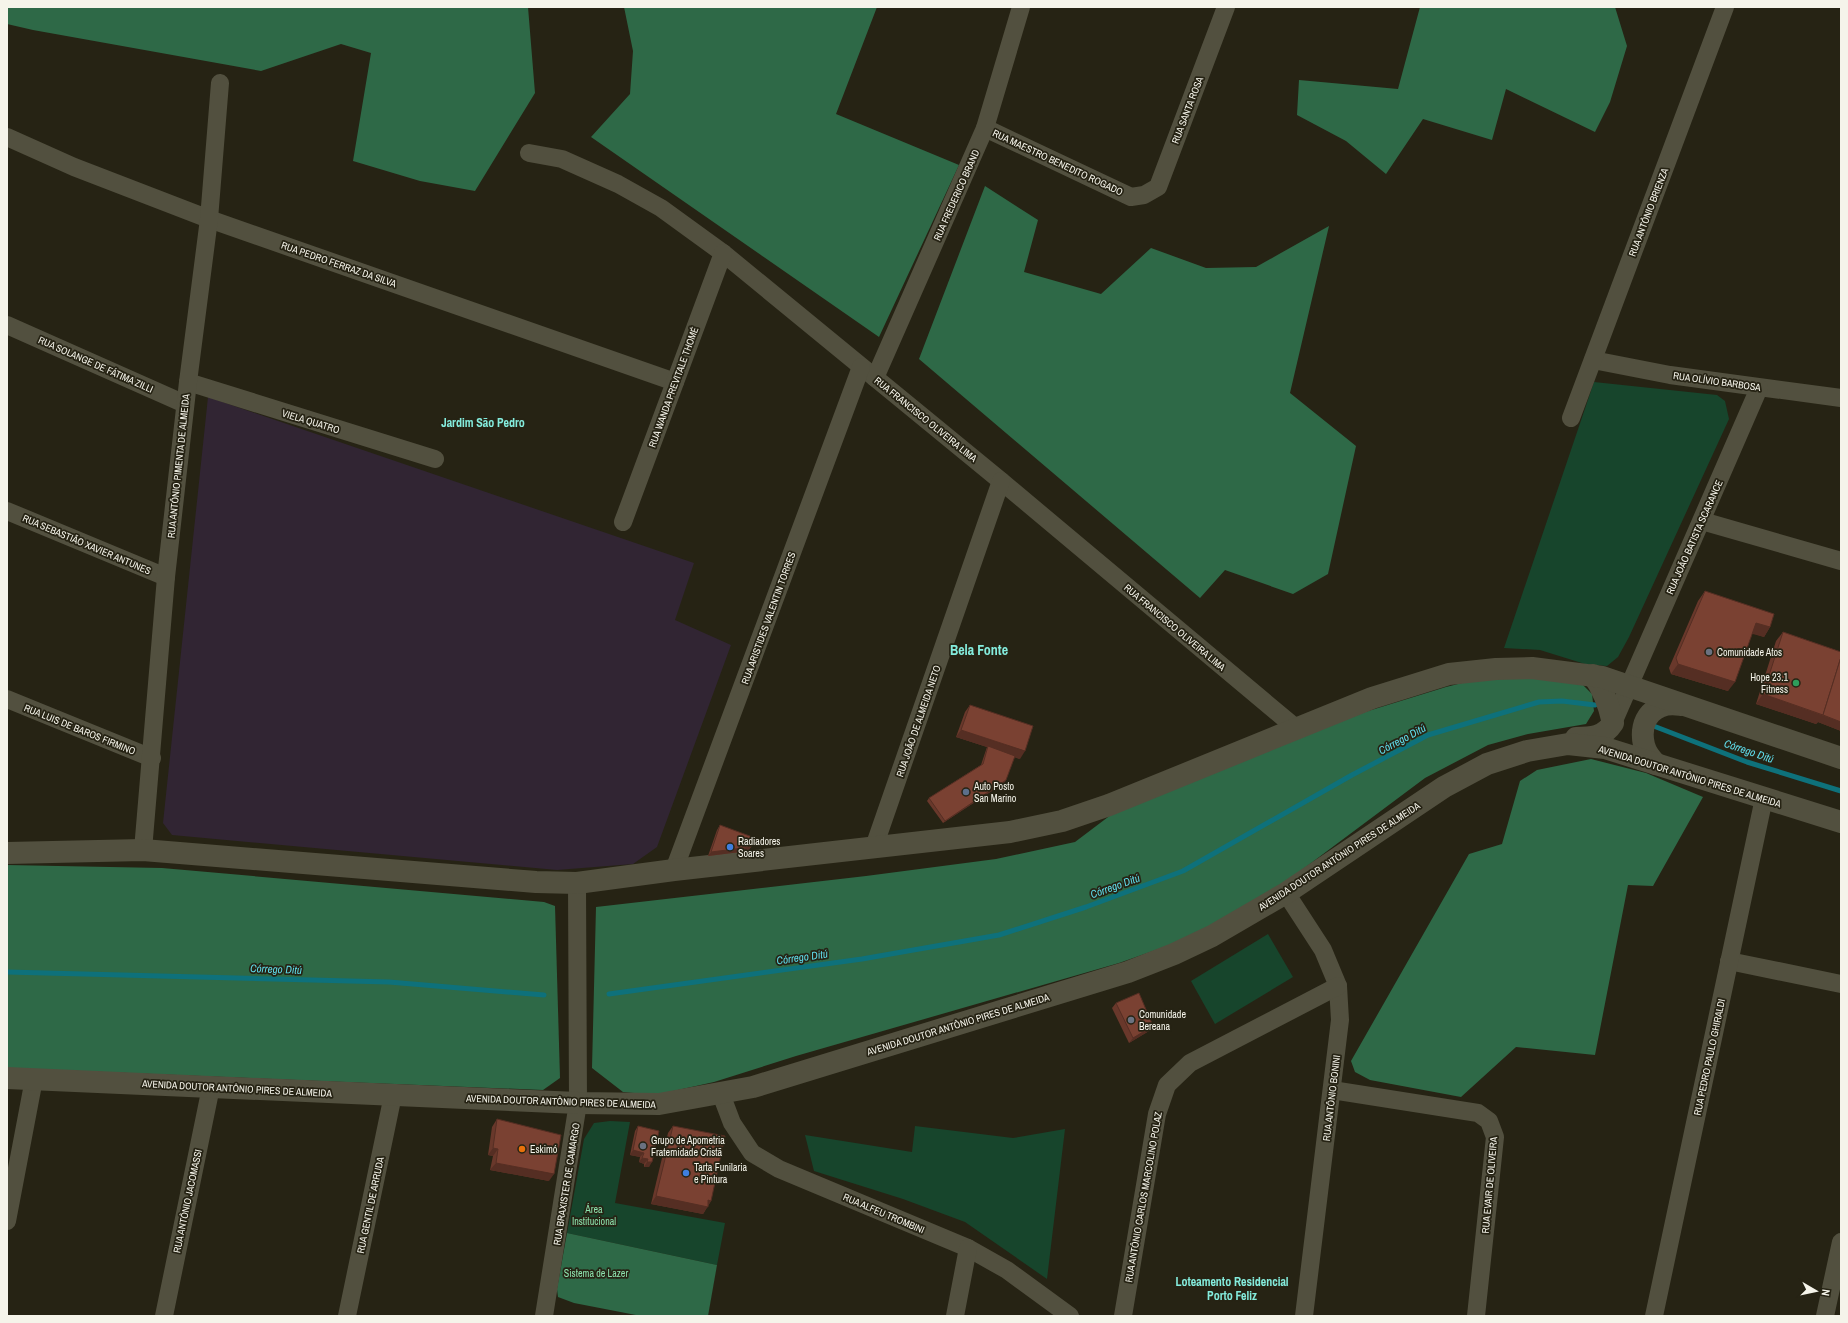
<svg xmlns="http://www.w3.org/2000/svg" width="1848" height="1323" viewBox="0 0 1848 1323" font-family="'Archivo Narrow',sans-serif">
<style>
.industrial{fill:#312533}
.green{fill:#17452c}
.forest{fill:#2e6947}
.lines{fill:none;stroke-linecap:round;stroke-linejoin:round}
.stream{stroke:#0e717b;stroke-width:5}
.minor{stroke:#52503f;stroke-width:18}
.secondary{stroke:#52503f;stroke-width:22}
.wall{fill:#69382b}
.shaded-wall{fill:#552e23}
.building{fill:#7a4132;stroke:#552e23}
.worship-dot{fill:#6b7280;stroke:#262314;stroke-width:1.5}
.leisure-dot{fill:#2e9e5b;stroke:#262314;stroke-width:1.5}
.service-dot{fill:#5c6f8a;stroke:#262314;stroke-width:1.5}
.shop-dot{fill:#3f7fe0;stroke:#262314;stroke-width:1.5}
.food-dot{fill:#e8710a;stroke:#262314;stroke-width:1.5}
.labels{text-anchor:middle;stroke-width:3.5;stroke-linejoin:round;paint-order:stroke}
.street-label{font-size:10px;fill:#f5f4ea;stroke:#262314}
.poi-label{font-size:10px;fill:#f5f4ea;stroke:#262314;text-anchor:start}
.park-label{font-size:10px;fill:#8ce2ad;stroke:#262314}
.water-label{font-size:11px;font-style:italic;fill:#60deed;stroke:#262314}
.quarter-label{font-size:12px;font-weight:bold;fill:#84ecdd;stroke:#262314}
.district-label{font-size:14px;font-weight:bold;fill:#84ecdd;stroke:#262314}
</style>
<rect width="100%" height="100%" fill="#262314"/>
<polygon class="industrial" points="208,397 694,563 675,620 731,645 657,847 633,864 557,870 172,835 163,823"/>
<g class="green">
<polygon points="1594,382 1717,395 1725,401 1729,419 1629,637 1618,657 1607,666 1585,664 1540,650 1504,648"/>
<polygon points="1268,934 1293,977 1215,1024 1191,981"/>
<polygon points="610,1121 630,1122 615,1203 725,1223 717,1265 567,1233 584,1139 594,1123"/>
<polygon points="915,1126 1013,1138 1065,1129 1047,1279 965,1222 903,1199 814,1171 805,1135 912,1152"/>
</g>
<g class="forest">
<polygon points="7,7 528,7 535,93 475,191 420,181 353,161 371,53 341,44 261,71 33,30 7,24"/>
<polygon points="624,7 877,7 836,114 959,165 879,337 591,137 630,94 633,51"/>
<polygon points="1420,7 1615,7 1627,46 1610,102 1595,132 1506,89 1492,140 1423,119 1386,174 1346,141 1297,115 1299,80 1398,89"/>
<polygon points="985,186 1038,220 1024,272 1101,294 1151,248 1206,268 1256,267 1329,226 1290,393 1356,446 1328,574 1293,594 1225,570 1200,598 919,359"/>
<polygon points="1529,676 1582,684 1592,694 1594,711 1586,724 1528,734 1488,745 1425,778 1283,884 1209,927 1170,945 1119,963 796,1056 714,1082 655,1095 623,1092 592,1068 596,907 866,876 996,859 1075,842 1120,808 1365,712 1446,687 1486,677"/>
<polygon points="1591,759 1646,773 1703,797 1653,886 1628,885 1595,1055 1516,1047 1461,1097 1370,1080 1355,1072 1351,1061 1469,854 1502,844 1520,781 1537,770"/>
<polygon points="7,865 162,868 544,902 555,906 560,1078 543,1090 7,1068"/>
<polygon points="567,1233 717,1265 708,1316 641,1316 574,1303 558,1297 557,1289"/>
</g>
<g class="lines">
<g class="stream">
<polyline points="1651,725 1747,762 1841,791"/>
<polyline points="7,972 389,982 544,995"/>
<polyline points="609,994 862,959 999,935 1086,907 1183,871 1352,775 1428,735 1539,702 1562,701 1595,705"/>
</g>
<g class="minor">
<polyline points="985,128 1131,197 1144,195 1158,187 1226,7"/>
<polyline points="7,137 74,167 209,219 675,382"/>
<polyline points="529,153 562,159 618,184 661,208 723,253 1001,481 1297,729"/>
<polyline points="7,325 185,404"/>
<polyline points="1593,360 1670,375 1841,398"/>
<polyline points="875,378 985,128 1021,7"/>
<polyline points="188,382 435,459"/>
<polyline points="1571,418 1725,7"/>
<polyline points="7,511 166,577"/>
<polyline points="1702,521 1841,561"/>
<polyline points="623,522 723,253"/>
<polyline points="7,699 152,758"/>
<polyline points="1613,723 1759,388"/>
<polyline points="874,847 1001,481"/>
<polyline points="143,850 166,577 188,382 209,219 220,83"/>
<polyline points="674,870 861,367"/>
<polyline points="1286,893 1323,950 1338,986 1340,1020 1304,1316"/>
<polyline points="1729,961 1841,984"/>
<polyline points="1332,1090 1478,1113 1489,1121 1495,1137 1476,1316"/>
<polyline points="721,1094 732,1123 752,1153 779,1169 968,1248 1007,1270 1070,1316"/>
<polyline points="7,1221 34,1079"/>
<polyline points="164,1316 211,1087"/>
<polyline points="347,1316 393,1095"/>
<polyline points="544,1316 578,1103 577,883"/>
<polyline points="955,1316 968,1248"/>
<polyline points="1123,1316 1157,1114 1167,1085 1190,1063 1338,986"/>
<polyline points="1654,1316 1764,798"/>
<polyline points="1825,1316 1841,1242"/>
</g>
<g class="secondary">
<path d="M 1576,738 C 1592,738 1604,737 1613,723 C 1609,705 1604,690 1593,675"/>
<path d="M 1656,764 C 1651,759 1646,753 1644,745 C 1638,719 1655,700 1681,705"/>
<polyline points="7,853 143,850 536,882 577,883 674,870 1010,832 1062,821 1109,805 1372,698 1449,674 1496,669 1532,668 1602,677 1841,758"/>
<polyline points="7,1078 578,1103 659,1104 753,1087 1128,972 1174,954 1212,936 1286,893 1444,787 1487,764 1527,751 1568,744 1605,748 1841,822"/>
</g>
</g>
<g class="wall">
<polygon points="1705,591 1770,627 1764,637 1752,633 1728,691 1671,674 1669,668 1698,601"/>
<polygon points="1783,632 1841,652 1841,731 1818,722 1816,724 1756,704 1776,641"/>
<polygon points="970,705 1020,759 1014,757 1006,780 1004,783 943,823 927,801 929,798 981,765 987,747 956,737 965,712"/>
<polygon points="720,825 751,847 748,851 708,856 717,830"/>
<polygon points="1116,1003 1149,1031 1129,1043 1112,1008"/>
<polygon points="497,1119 549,1181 490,1170 493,1156 488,1155 492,1127"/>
<polygon points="638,1126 659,1131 649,1167 644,1167 644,1164 639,1162 640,1157 630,1155 635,1131"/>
<polygon points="673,1126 711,1201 703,1214 651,1204 668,1133"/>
</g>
<g class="shaded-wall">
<polygon points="1756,623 1770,627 1764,637 1749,633"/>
<polygon points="1678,664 1735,682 1728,691 1671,674"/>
<polygon points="1763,694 1841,722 1841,731 1818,722 1816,724 1756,704"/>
<polygon points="961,730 1025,751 1020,759 988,748 988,746 987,747 956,737"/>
<polygon points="1006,780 1004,783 943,823 945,821"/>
<polygon points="751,847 748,851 708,856 711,852"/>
<polygon points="1153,1026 1149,1031 1129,1043 1133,1038"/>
<polygon points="493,1148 498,1149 493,1156 488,1155"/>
<polygon points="633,1150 644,1153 640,1157 630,1155"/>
<polygon points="642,1158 648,1159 644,1164 639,1162"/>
<polygon points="647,1162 652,1162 649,1167 644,1167"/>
<polygon points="496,1163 554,1174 549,1181 490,1170"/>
<polygon points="656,1196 708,1200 711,1201 703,1214 651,1204"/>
</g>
<g class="building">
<polygon points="1705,591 1774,614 1770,627 1756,623 1735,682 1678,664 1676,658"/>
<polygon points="1783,632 1841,652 1841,657 1823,715 1763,694"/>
<polygon points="1841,657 1841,722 1823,715"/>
<polygon points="970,705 1033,726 1025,751 961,730"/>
<polygon points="988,746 1015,756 1006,780 945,821 929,798 983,764"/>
<polygon points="720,825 755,838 751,847 711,852"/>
<polygon points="1139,993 1153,1026 1133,1038 1116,1003"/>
<polygon points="497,1119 561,1135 554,1174 496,1163 498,1149 493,1148"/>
<polygon points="638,1126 659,1131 652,1162 647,1162 648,1159 642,1158 644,1153 633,1150"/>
<polygon points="673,1126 725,1136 711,1201 708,1200 708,1207 656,1196"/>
</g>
<g class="worship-dot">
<circle cx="1709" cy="652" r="4"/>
<circle cx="1131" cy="1020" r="4"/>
<circle cx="643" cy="1146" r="4"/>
</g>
<circle class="leisure-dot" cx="1796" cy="683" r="4"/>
<circle class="service-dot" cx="966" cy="792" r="4"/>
<g class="shop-dot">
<circle cx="730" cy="847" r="4"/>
<circle cx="686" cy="1173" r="4"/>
</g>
<circle class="food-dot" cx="522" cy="1149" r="4"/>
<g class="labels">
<g class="street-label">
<text transform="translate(1187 110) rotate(-69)" y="4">RUA SANTA ROSA</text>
<text transform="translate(1058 162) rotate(25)" y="4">RUA MAESTRO BENEDITO ROGADO</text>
<text transform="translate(956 195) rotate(-66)" y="4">RUA FREDERICO BRAND</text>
<text transform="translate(1648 212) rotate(-69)" y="4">RUA ANTÔNIO BRIENZA</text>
<text transform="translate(339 264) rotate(19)" y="4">RUA PEDRO FERRAZ DA SILVA</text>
<text transform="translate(96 364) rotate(24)" y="4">RUA SOLANGE DE FÁTIMA ZILLI</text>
<text transform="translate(1717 381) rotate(8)" y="4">RUA OLÍVIO BARBOSA</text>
<text transform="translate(673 387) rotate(-70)" y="4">RUA WANDA PREVITALE THOMÉ</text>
<text transform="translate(926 419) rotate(39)" y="4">RUA FRANCISCO OLIVEIRA LIMA</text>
<text transform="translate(311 421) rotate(17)" y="4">VIELA QUATRO</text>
<text transform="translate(178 466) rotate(-84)" y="4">RUA ANTÔNIO PIMENTA DE ALMEIDA</text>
<text transform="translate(1694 537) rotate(-66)" y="4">RUA JOÃO BATISTA SCARANCE</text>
<text transform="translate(87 544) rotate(23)" y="4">RUA SEBASTIÃO XAVIER ANTUNES</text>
<text transform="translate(768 618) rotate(-70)" y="4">RUA ARISTIDES VALENTIN TORRES</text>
<text transform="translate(1175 627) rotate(40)" y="4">RUA FRANCISCO OLIVEIRA LIMA</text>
<text transform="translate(918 721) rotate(-71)" y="4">RUA JOÃO DE ALMEIDA NETO</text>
<text transform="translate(80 729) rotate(22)" y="4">RUA LUIS DE BAROS FIRMINO</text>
<text transform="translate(1690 776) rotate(17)" y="4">AVENIDA DOUTOR ANTÔNIO PIRES DE ALMEIDA</text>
<text transform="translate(1339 856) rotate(-33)" y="4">AVENIDA DOUTOR ANTÔNIO PIRES DE ALMEIDA</text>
<text transform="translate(958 1024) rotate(-17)" y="4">AVENIDA DOUTOR ANTÔNIO PIRES DE ALMEIDA</text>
<text transform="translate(1709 1057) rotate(-78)" y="4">RUA PEDRO PAULO GHIRALDI</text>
<text transform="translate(237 1088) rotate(3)" y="4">AVENIDA DOUTOR ANTÔNIO PIRES DE ALMEIDA</text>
<text transform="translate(1331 1098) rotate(-83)" y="4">RUA ANTÔNIO BONINI</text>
<text transform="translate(561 1101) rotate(2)" y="4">AVENIDA DOUTOR ANTÔNIO PIRES DE ALMEIDA</text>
<text transform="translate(566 1184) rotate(-81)" y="4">RUA BRAXISTER DE CAMARGO</text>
<text transform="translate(1489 1185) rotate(-85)" y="4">RUA EVAIR DE OLIVEIRA</text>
<text transform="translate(1143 1197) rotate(-80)" y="4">RUA ANTÔNIO CARLOS MARCOLINO POLAZ</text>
<text transform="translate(187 1201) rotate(-78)" y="4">RUA ANTÔNIO JACOMASSI</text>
<text transform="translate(370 1205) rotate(-78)" y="4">RUA GENTIL DE ARRUDA</text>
<text transform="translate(884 1213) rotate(23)" y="4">RUA ALFEU TROMBINI</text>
</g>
<g class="poi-label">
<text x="1717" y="656">Comunidade Atos</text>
<text x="1788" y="681" text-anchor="end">Hope 23.1<tspan x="1788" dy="12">Fitness</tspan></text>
<text x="974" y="790">Auto Posto<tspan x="974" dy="12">San Marino</tspan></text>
<text x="738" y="845">Radiadores<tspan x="738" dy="12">Soares</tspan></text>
<text x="1139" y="1018">Comunidade<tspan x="1139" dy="12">Bereana</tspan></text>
<text x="651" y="1144">Grupo de Apometria<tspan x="651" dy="12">Fraternidade Cristã</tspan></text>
<text x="530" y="1153">Eskimó</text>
<text x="694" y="1171">Tarta Funilaria<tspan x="694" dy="12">e Pintura</tspan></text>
</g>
<g class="park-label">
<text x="594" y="1213">Área<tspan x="594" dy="12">Institucional</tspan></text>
<text x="596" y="1277">Sistema de Lazer</text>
</g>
<g class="water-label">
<text transform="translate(1402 739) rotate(-28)" y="4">Córrego Ditú</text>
<text transform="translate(1749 751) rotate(19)" y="4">Córrego Ditú</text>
<text transform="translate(1115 886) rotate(-20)" y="4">Córrego Ditú</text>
<text transform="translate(802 957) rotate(-8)" y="4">Córrego Ditú</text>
<text transform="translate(276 969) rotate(2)" y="4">Córrego Ditú</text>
</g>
<g class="quarter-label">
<text x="483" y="427">Jardim São Pedro</text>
<text x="1232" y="1286">Loteamento Residencial<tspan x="1232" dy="14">Porto Feliz</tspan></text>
</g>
<g class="district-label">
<text x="979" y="655">Bela Fonte</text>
</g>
</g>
<rect width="1848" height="1323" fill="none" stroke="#f5f4ea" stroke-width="16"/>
<g transform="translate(1816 1291) rotate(99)" stroke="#262314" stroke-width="3" paint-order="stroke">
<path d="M0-3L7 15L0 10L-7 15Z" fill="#f5f4ea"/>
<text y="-6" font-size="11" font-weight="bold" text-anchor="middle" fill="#f5f4ea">N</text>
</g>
</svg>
